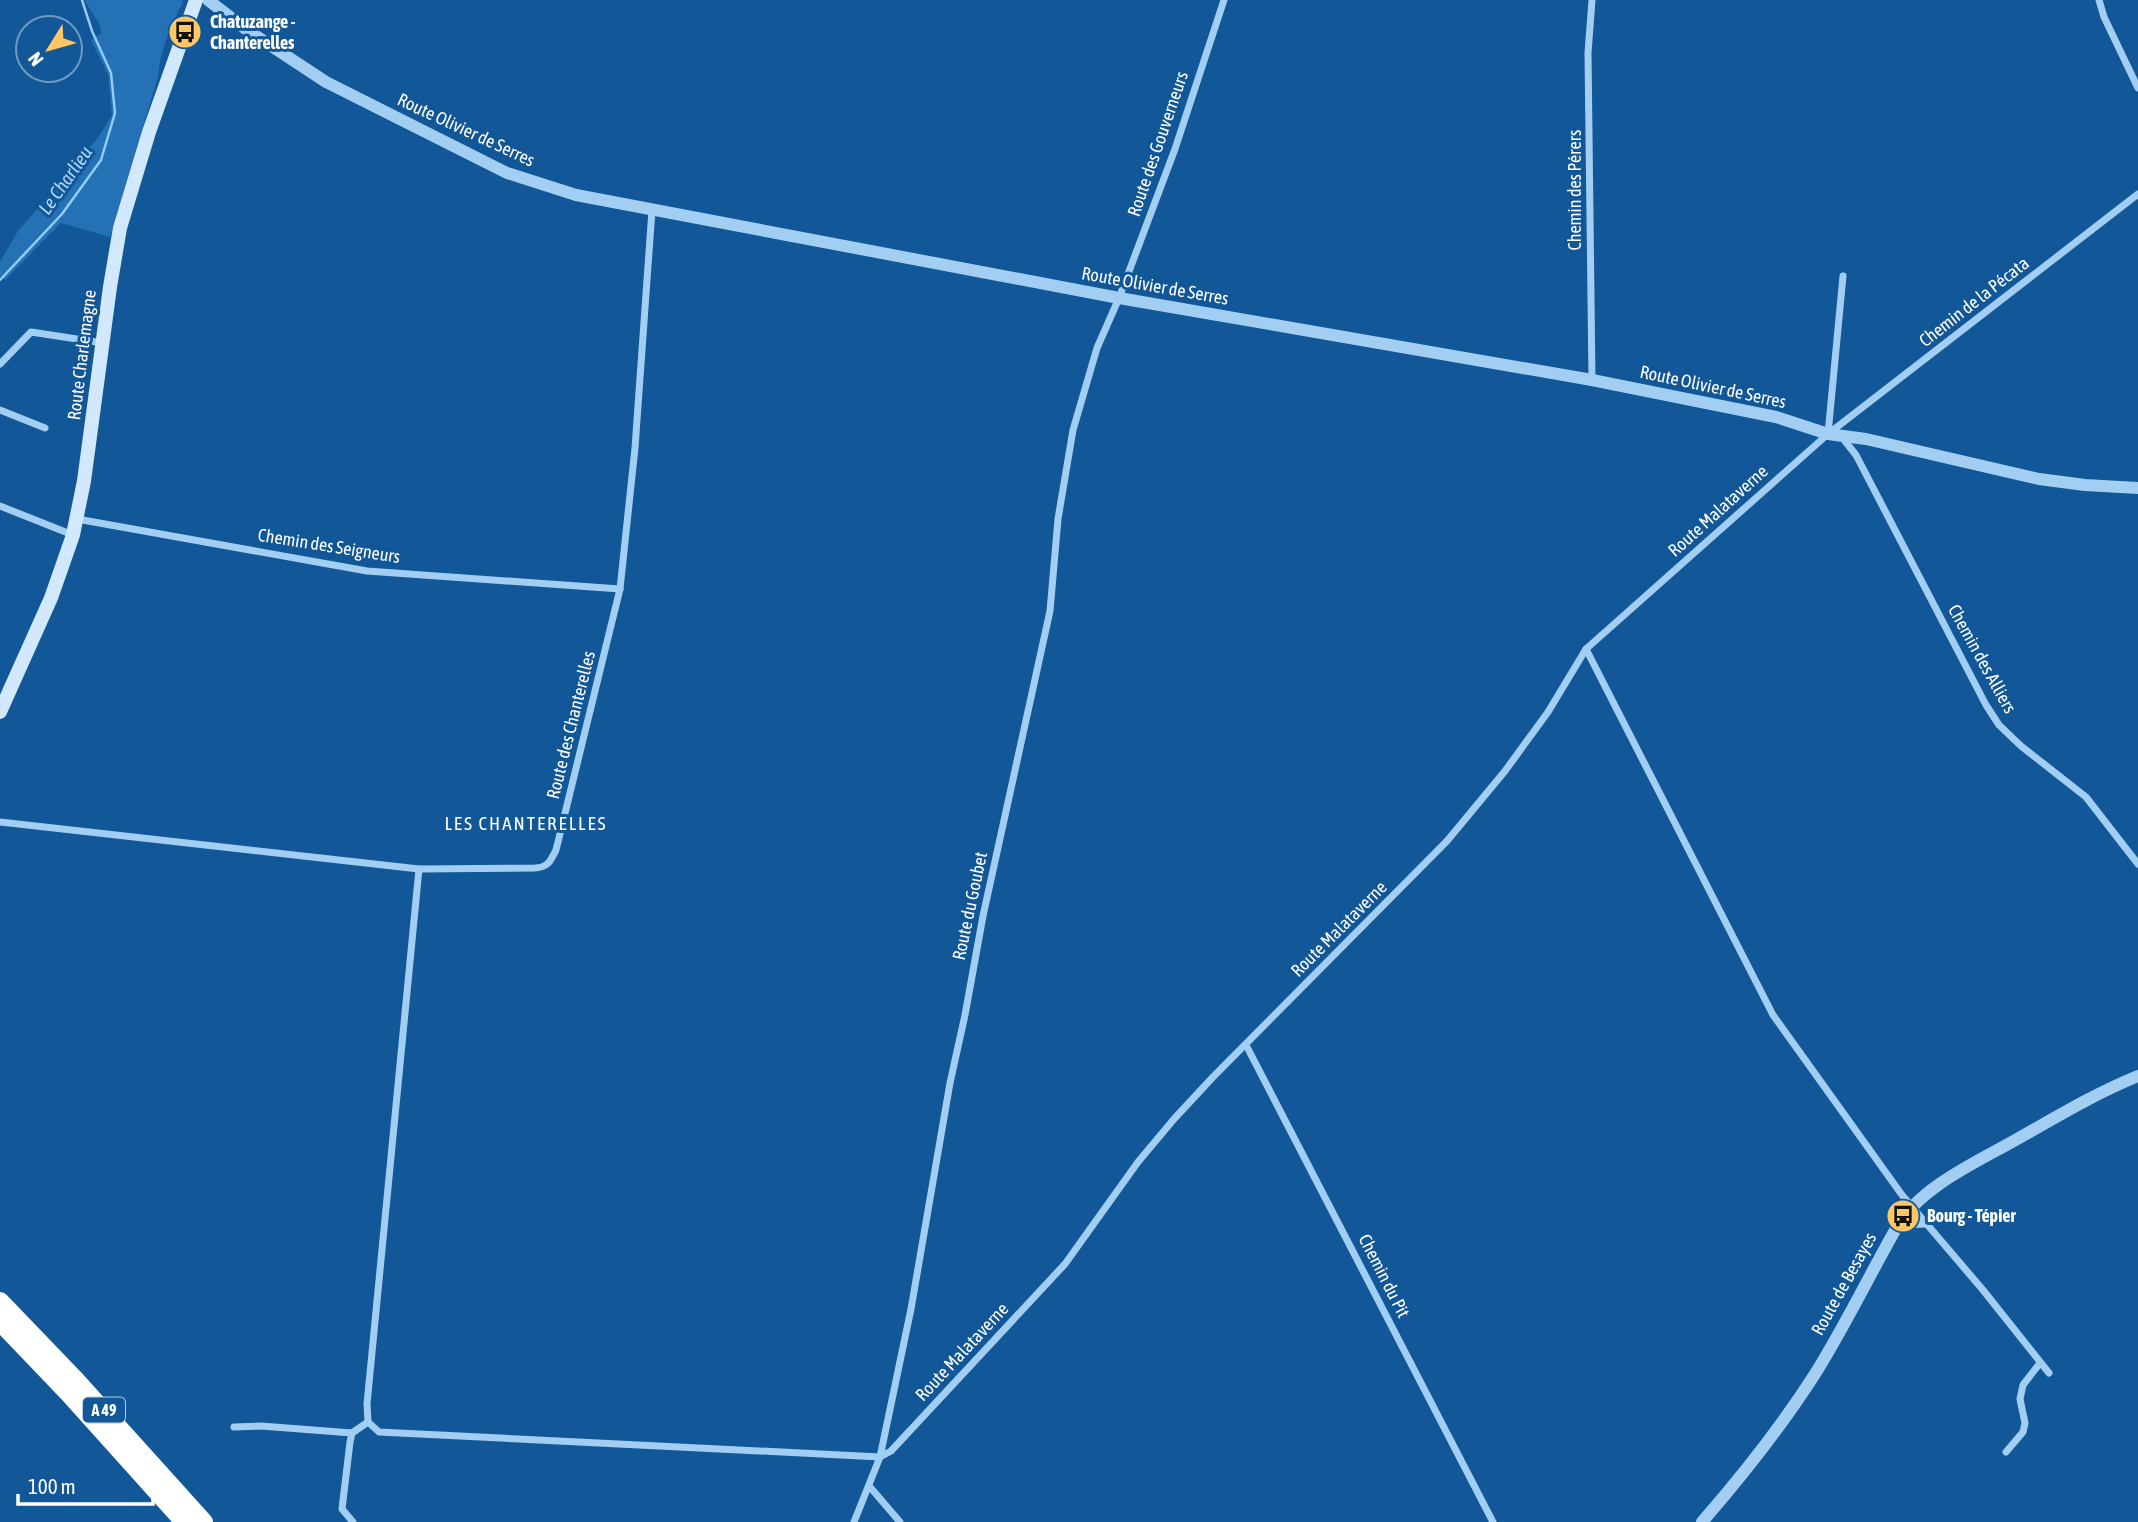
<svg xmlns="http://www.w3.org/2000/svg" width="2138" height="1522" viewBox="0 0 2138 1522" font-family="'Asap Condensed',sans-serif">
<style>
.green{fill:#2471b6}
.lines{fill:none;stroke-linecap:round;stroke-linejoin:round}
.stream{stroke:#94caf6;stroke-width:2.5}
.minor{stroke:#a2cef3;stroke-width:7}
.tertiary{stroke:#a2cef3;stroke-width:12}
.secondary{stroke:#d2e8fd;stroke-width:14}
.motorway{stroke:#fff;stroke-width:18}
.labels{text-anchor:middle;stroke-width:6;stroke-linejoin:round;paint-order:stroke}
.shield{fill:#125797;stroke:#b8cde0;stroke-width:2}
.shield-label{font-size:16px;font-weight:bold;fill:#fff}
.poi-label{font-size:18px;font-weight:bold;fill:#fff;stroke:#125797;text-anchor:start}
.street-label{font-size:18px;fill:#fff;stroke:#125797}
.water-label{font-size:19px;font-style:italic;fill:#afd7fa;stroke:#125797}
.neighbourhood-label{font-size:19px;letter-spacing:2px;fill:#fff;stroke:#125797}
</style>
<rect width="100%" height="100%" fill="#125797"/>
<path class="green" d="M 84,0 L 181,0 L 183,2 C 171,26 160,50 158,77 L 110,237 L 61,223 L 5,280 L 0,276 L 0,262 L 18,231 L 97,139 L 112,115 L 108,75 L 91,40 L 102,33 L 99,23 Z"/>
<g class="lines">
<polyline class="stream" points="0,280 62,214 101,160 115,113 111,73 92,31 82,0"/>
<g class="minor">
<polyline points="2099,0 2104,17 2138,88"/>
<polyline points="0,364 31,332 103,343"/>
<polyline points="1592,380 1588,53 1592,0"/>
<polyline points="0,410 45,428"/>
<polyline points="1828,434 1843,276"/>
<polyline points="1841,436 1856,455 1986,705 1999,725 2021,746 2086,797 2138,864"/>
<polyline points="0,506 73,535"/>
<polyline points="77,519 367,571 620,589"/>
<polyline points="1586,649 1773,1015 1902,1195 1983,1290 2049,1373"/>
<path d="M 0,822 L 419,869 L 535,868 C 548,867 550,862 556,850 L 620,589 L 635,448 L 652,210"/>
<polyline points="419,869 367,1404 368,1422 379,1432 880,1457 891,1451 1065,1264 1138,1162 1174,1119 1213,1077 1447,841 1505,771 1548,712 1586,649 1828,434 2138,194"/>
<polyline points="1246,1045 1493,1522"/>
<polyline points="1898,1225 1926,1224"/>
<polyline points="234,1427 261,1426 352,1433"/>
<polyline points="2006,1452 2023,1432 2025,1423 2020,1399 2023,1385 2040,1363"/>
<polyline points="870,1487 900,1522"/>
<polyline points="353,1522 342,1509 350,1442 352,1433 368,1422"/>
<polyline points="854,1522 880,1457 911,1309 950,1083 965,1015 983,916 1050,611 1058,519 1073,430 1097,348 1119,298 1175,149 1224,0"/>
</g>
<g class="tertiary">
<polyline points="208,0 247,30 326,82 507,173 576,195 1119,298 1592,380 1776,417 1828,434 1866,439 2039,479 2085,485 2138,488"/>
<path d="M 1702,1522 C 1743,1475 1781,1427 1815,1374 C 1845,1326 1870,1274 1898,1225 C 1923,1185 1979,1161 2019,1138 C 2058,1116 2096,1093 2138,1076"/>
</g>
<polyline class="secondary" points="0,712 51,598 73,535 84,481 110,287 120,228 149,132 196,0"/>
<g class="motorway">
<polyline points="0,1301 76,1380 204,1522"/>
<polyline points="0,1322 68,1393 184,1522"/>
</g>
</g>
<defs>
<symbol id="bus-disc" viewBox="-11 -11 22 22"><circle r="9.5" fill="#ffc665" stroke="#125797"/><path d="M-5-6H5V4H4V6H2V4H-2V6H-4V4H-5ZM-3.5-4V0h7V-4ZM-3.5 1.2v1.5H-2V1.2ZM2 1.2v1.5H3.5V1.2Z" fill="#111"/></symbol>
</defs>
<g fill-rule="evenodd">
<use href="#bus-disc" x="166" y="13" width="38" height="38"/>
<use href="#bus-disc" x="1884" y="1197" width="38" height="38"/>
</g>
<g class="labels">
<rect class="shield" x="83" y="1397.5" width="42" height="25" rx="5"/>
<g class="shield-label">
<text x="104" y="1416">A 49</text>
</g>
<g class="poi-label">
<text x="210" y="28">Chatuzange -<tspan x="210" dy="21">Chanterelles</tspan></text>
<text x="1927" y="1222">Bourg - Tépier</text>
</g>
<g class="street-label">
<text transform="translate(466 130) rotate(25)" y="6">Route Olivier de Serres</text>
<text transform="translate(1158 144) rotate(-71)" y="6">Route des Gouverneurs</text>
<text transform="translate(1575 190) rotate(-90)" y="6">Chemin des Pérers</text>
<text transform="translate(1155 286) rotate(10)" y="6">Route Olivier de Serres</text>
<text transform="translate(1974 302) rotate(-38)" y="6">Chemin de la Pécata</text>
<text transform="translate(82 355) rotate(-83)" y="6">Route Charlemagne</text>
<text transform="translate(1713 387) rotate(12)" y="6">Route Olivier de Serres</text>
<text transform="translate(1718 511) rotate(-42)" y="6">Route Malataverne</text>
<text transform="translate(329 546) rotate(9)" y="6">Chemin des Seigneurs</text>
<text transform="translate(1982 659) rotate(61)" y="6">Chemin des Alliers</text>
<text transform="translate(571 725) rotate(-76)" y="6">Route des Chanterelles</text>
<text transform="translate(970 906) rotate(-78)" y="6">Route du Goubet</text>
<text transform="translate(1339 929) rotate(-45)" y="6">Route Malataverne</text>
<text transform="translate(1384 1276) rotate(63)" y="6">Chemin du Pit</text>
<text transform="translate(1844 1284) rotate(-61)" y="6">Route de Besayes</text>
<text transform="translate(962 1352) rotate(-47)" y="6">Route Malataverne</text>
</g>
<g class="water-label">
<text transform="translate(65 180) rotate(-55)" y="7">Le Charlieu</text>
</g>
<g class="neighbourhood-label">
<text x="526" y="830">LES CHANTERELLES</text>
</g>
</g>
<g transform="translate(49 49) rotate(233)"><circle r="33" fill="#125797" stroke="#719ac1" stroke-width="2"/>
<path d="M0-5L12 26L0 18L-12 26Z" fill="#ffc665"/>
<text y="-10" font-size="19" font-weight="bold" text-anchor="middle" fill="#ffffff">N</text>
</g>
<path d="M18 1494v10h135v-10" fill="none" stroke="#ffffff" stroke-width="3.5"/>
<text x="28" y="1494" font-size="21" fill="#ffffff" stroke="#125797" stroke-width="5" paint-order="stroke">100 m</text>
</svg>
